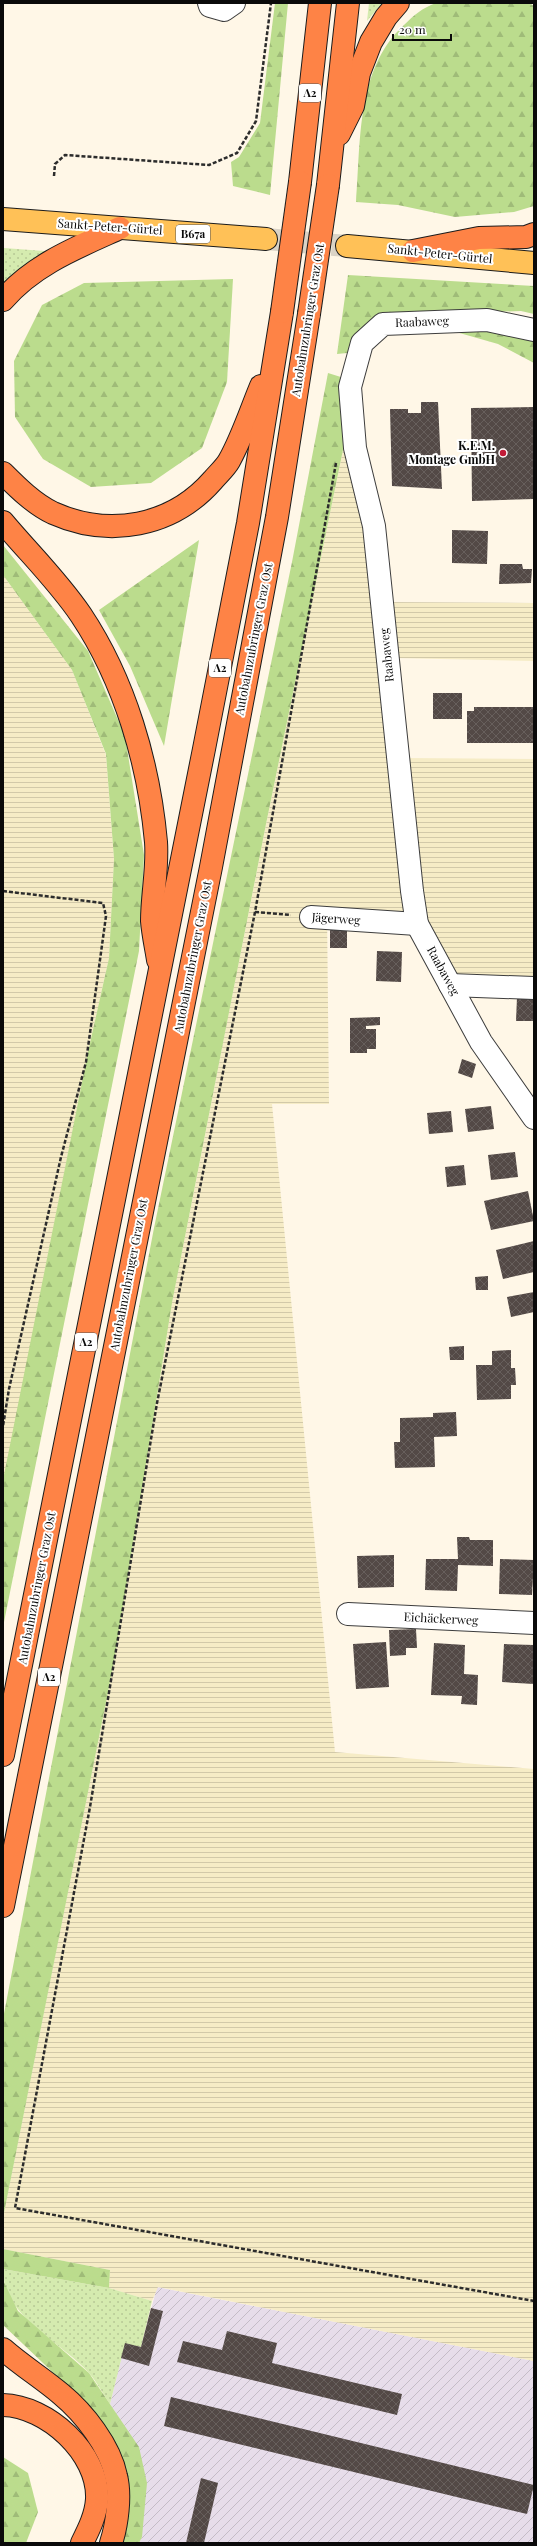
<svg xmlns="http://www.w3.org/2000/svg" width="537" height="2546" viewBox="0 0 537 2546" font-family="'Playfair Display',serif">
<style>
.industrial{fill:url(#industrial-furrows)}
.farmland{fill:url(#farmland-rules)}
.grass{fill:url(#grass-dots)}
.forest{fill:url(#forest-firs)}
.building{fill:url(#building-cross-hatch)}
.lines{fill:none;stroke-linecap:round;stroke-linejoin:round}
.major-tunnel{stroke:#dad3c6;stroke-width:22;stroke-dasharray:22 11;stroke-linecap:butt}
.minor-casing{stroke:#3d3d3d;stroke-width:24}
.major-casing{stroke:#1b1b1b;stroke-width:24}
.highway-casing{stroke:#1b1b1b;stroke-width:24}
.path{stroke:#2c2c2c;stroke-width:2.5;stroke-dasharray:4 2;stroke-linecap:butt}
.minor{stroke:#fff;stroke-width:22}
.major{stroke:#ffc157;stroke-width:22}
.highway{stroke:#fe8346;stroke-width:22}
.highway-bridge-casing{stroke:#1b1b1b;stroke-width:24;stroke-linecap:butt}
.highway-bridge{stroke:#fe8346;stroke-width:22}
.poi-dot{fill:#c11b37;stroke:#fff;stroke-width:1.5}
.labels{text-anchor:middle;stroke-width:4;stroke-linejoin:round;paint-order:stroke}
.shield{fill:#fff;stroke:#545454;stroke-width:1}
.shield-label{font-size:11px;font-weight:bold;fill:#0a0a0a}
.street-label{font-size:12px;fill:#0a0a0a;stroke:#fff}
.poi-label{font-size:12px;font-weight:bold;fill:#0a0a0a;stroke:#fff;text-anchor:end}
</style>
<defs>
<pattern id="industrial-furrows" width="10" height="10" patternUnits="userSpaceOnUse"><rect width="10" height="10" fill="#e7ddea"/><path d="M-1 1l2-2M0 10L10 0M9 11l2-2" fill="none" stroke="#c5bcc7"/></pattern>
<pattern id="farmland-rules" width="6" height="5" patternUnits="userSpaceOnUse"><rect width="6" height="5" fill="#f6ecc6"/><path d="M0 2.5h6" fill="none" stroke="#d2c9a9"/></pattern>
<pattern id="grass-dots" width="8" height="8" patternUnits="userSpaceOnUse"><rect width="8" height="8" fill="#d5ebaf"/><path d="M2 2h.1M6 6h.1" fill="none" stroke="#b6c895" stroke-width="1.8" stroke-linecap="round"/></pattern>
<pattern id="forest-firs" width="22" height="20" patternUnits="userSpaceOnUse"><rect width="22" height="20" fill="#bbdc8d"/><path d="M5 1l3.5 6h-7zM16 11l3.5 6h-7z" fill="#9fbb78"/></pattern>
<pattern id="building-cross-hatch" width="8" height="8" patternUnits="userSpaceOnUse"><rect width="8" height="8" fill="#534946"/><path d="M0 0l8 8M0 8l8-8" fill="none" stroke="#675f5c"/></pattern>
</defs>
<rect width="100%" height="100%" fill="#fff7e7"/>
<polygon class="industrial" points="157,2287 534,2361 534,2543 139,2543 142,2537 139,2448 110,2404 125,2343 141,2347"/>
<g class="farmland">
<polygon points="344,445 365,523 376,602 534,603 534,661 393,658 403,758 534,759 534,985 460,983 422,912 327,909 329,1104 272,1104 335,1752 534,1769 534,2361 158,2287 152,2301 109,2288 110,2270 3,2249 3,2218 114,1662 172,1303 266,824"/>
<polygon points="3,575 72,670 106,755 114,859 109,958 88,1052 3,1485"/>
</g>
<g class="grass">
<polygon points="369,3 382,3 367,21"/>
<polygon points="4,248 44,251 47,253 3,287"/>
<path d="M 3,2269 L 109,2288 L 152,2301 L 141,2347 L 125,2344 L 110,2404 C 103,2394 97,2382 89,2373 C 61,2341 3,2318 3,2269 Z"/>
</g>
<g class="forest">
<polygon points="275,3 288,3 270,195 233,186 231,162 239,157 260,123"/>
<path d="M 436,3 L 529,3 L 534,6 L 534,206 L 514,212 L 455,217 L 398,205 L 356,202 C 361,141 356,69 404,25 C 414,15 422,8 436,3 Z"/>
<polygon points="348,275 534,286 534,314 521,311 384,315 363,329 347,353 337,354"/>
<polygon points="233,279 227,382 202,448 151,483 91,487 43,459 15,417 14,361 42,305 84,283"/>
<polygon points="494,321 534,336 534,363 498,344 442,328"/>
<polygon points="328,373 344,378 344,445 266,824 172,1303 114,1662 3,2218 3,2019 154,1228 292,562"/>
<polygon points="199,540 164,746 130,666 99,610"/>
<polygon points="3,545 88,651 125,736 144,855 139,951 3,1627 3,1480 88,1052 109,958 114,859 106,754 72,670 3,575"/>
<polygon points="3,2249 110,2270 109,2288 3,2269"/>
<polygon points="3,2280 18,2311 89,2373 139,2447 147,2483 142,2537 139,2543 122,2543 125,2471 113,2438 83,2401 3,2325"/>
<polygon points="3,2457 28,2473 38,2512 26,2543 3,2543"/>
</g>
<g class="building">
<polygon points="421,402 438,402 442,489 392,486 390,409 408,409 408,413 421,413"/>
<polygon points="534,407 534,499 472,501 471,408"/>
<polygon points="452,530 488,531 487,564 452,563"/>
<polygon points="500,564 522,564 523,569 532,569 531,583 499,584"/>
<rect x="433" y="693" width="29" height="26"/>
<polygon points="474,707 534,707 534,743 467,743 467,711 474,711"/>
<rect x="330" y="929" width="17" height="19"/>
<polygon points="377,951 402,952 401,982 376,981"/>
<polygon points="517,997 534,998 534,1021 516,1021"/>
<polygon points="380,1017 380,1025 366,1026 366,1029 376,1029 376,1049 367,1049 367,1053 350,1053 350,1018"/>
<polygon points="462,1059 476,1064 472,1078 458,1073"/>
<polygon points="491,1106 494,1129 468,1132 465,1109"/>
<polygon points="451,1111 453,1132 429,1134 427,1113"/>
<polygon points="515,1152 518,1177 491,1180 488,1155"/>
<polygon points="464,1165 466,1185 447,1187 445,1167"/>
<polygon points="528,1191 534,1221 491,1230 484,1201"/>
<polygon points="534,1241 534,1272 503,1279 496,1250"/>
<polygon points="488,1276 488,1290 476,1290 475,1277"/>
<polygon points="534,1292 534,1312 511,1317 507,1297"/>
<polygon points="464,1346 464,1360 450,1360 449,1347"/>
<polygon points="511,1350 511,1368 515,1368 516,1385 511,1385 511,1399 477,1400 476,1365 492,1365 492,1351"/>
<polygon points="456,1412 457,1436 434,1437 435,1467 395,1468 394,1442 400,1442 400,1418 433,1417 433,1413"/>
<polygon points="457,1537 469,1537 470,1540 493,1540 493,1566 458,1565 457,1591 425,1590 426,1559 458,1559"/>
<polygon points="394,1555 394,1587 358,1588 357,1556"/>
<polygon points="500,1559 534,1560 532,1595 499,1594"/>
<polygon points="416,1629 417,1648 406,1648 406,1655 390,1656 389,1630"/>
<polygon points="386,1642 389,1687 356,1689 353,1644"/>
<polygon points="434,1643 465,1645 464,1674 478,1675 477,1705 461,1704 462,1696 431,1695"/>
<polygon points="504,1644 534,1645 534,1684 502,1682"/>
<polygon points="151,2308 163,2311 149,2366 121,2358 125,2343 141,2347"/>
<polygon points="227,2331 277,2343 272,2363 402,2394 397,2415 177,2362 183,2341 222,2350"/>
<polygon points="171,2397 534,2485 527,2514 164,2426"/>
<polygon points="201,2478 218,2483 204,2543 186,2543"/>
</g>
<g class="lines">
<polyline class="major-tunnel" points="266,239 347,246"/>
<defs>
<g id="minor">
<polyline points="209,3 210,6 224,10 234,3"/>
<polyline points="534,330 487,320 383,324 362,343 350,387 355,448 374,526 412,891 417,924 481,1042 534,1118"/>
<polyline points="311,917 417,924"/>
<polyline points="450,985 534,988"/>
<polyline points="348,1614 534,1623"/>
</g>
<g id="major">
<polyline points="3,219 266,239"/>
<polyline points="347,246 534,263"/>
</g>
<g id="highway">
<polyline points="339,134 353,106 359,73 371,42 386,17 398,3"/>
<polyline points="300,182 320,3"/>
<polyline points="328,185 348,3"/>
<polyline points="413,251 479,238 526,237 534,234"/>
<path d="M 3,300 C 34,264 78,247 120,228"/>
<path d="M 3,473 C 17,487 34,504 53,513 C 109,538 172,527 213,480 C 218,474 225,468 229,461 C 242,438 251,410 261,386"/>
<path d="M 3,522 C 29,553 58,581 81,615 C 125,681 149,764 156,842 C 158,868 152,895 152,921 C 153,934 156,947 158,960"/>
<polyline points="3,1755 204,749 248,523 282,312"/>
<polyline points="3,1906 211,867 277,517 309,314"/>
<path d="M 3,2349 C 21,2365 42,2378 61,2394 C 84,2413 110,2446 116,2476 C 121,2495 117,2525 111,2543"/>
<path d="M 3,2405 C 47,2406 99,2453 97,2499 C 96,2515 89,2529 82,2543"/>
</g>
</defs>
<use href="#minor" class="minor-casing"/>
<use href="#major" class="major-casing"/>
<use href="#highway" class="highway-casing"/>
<g class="path">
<polyline points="54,176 55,164 65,155 209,165 237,153 256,121 271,3"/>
<polyline points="336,463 255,912 157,1403 90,1807 15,2208 534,2301"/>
<polyline points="3,891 103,903 106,916 86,1062 61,1157 9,1389 3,1426"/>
<polyline points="255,912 291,915"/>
</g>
<use href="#minor" class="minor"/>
<use href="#major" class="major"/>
<use href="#highway" class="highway"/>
<defs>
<g id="highway-bridge">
<polyline points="282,312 300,182"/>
<polyline points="309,314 328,185"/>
</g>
</defs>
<use href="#highway-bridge" class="highway-bridge-casing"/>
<use href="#highway-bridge" class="highway-bridge"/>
</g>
<circle class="poi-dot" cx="503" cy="453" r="4"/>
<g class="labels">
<g class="shield">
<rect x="299" y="84" width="22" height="18" rx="3"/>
<rect x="176" y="225" width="34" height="18" rx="3"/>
<rect x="209" y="659" width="22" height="18" rx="3"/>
<rect x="75" y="1333" width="22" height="18" rx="3"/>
<rect x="38" y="1668" width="22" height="18" rx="3"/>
</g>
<g class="shield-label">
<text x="310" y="97">A2</text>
<text x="193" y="238">B67a</text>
<text x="220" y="672">A2</text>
<text x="86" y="1346">A2</text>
<text x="49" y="1681">A2</text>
</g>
<g class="street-label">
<text transform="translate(110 227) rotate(4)" y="4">Sankt-Peter-Gürtel</text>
<text transform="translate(440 254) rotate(6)" y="4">Sankt-Peter-Gürtel</text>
<text transform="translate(308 320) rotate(-81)" y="4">Autobahnzubringer Graz Ost</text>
<text transform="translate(422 322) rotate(-2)" y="4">Raabaweg</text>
<text transform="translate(254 639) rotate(-79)" y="4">Autobahnzubringer Graz Ost</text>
<text transform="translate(387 655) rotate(-96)" y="4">Raabaweg</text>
<text transform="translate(336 919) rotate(4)" y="4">Jägerweg</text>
<text transform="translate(193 957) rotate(-79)" y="4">Autobahnzubringer Graz Ost</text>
<text transform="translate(443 971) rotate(61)" y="4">Raabaweg</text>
<text transform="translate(129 1275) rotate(-79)" y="4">Autobahnzubringer Graz Ost</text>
<text transform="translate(37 1588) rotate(-79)" y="4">Autobahnzubringer Graz Ost</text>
<text transform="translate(441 1619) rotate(3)" y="4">Eichäckerweg</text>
</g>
<g class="poi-label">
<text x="495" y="450">K.E.M.<tspan x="495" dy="14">Montage GmbH</tspan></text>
</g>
</g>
<rect width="537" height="2546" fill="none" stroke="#0a0a0a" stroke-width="8"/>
<path d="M393 34v6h58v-6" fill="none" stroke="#0a0a0a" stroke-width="2"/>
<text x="399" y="34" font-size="12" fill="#0a0a0a" stroke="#ffffff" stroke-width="3" paint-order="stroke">20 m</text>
</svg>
